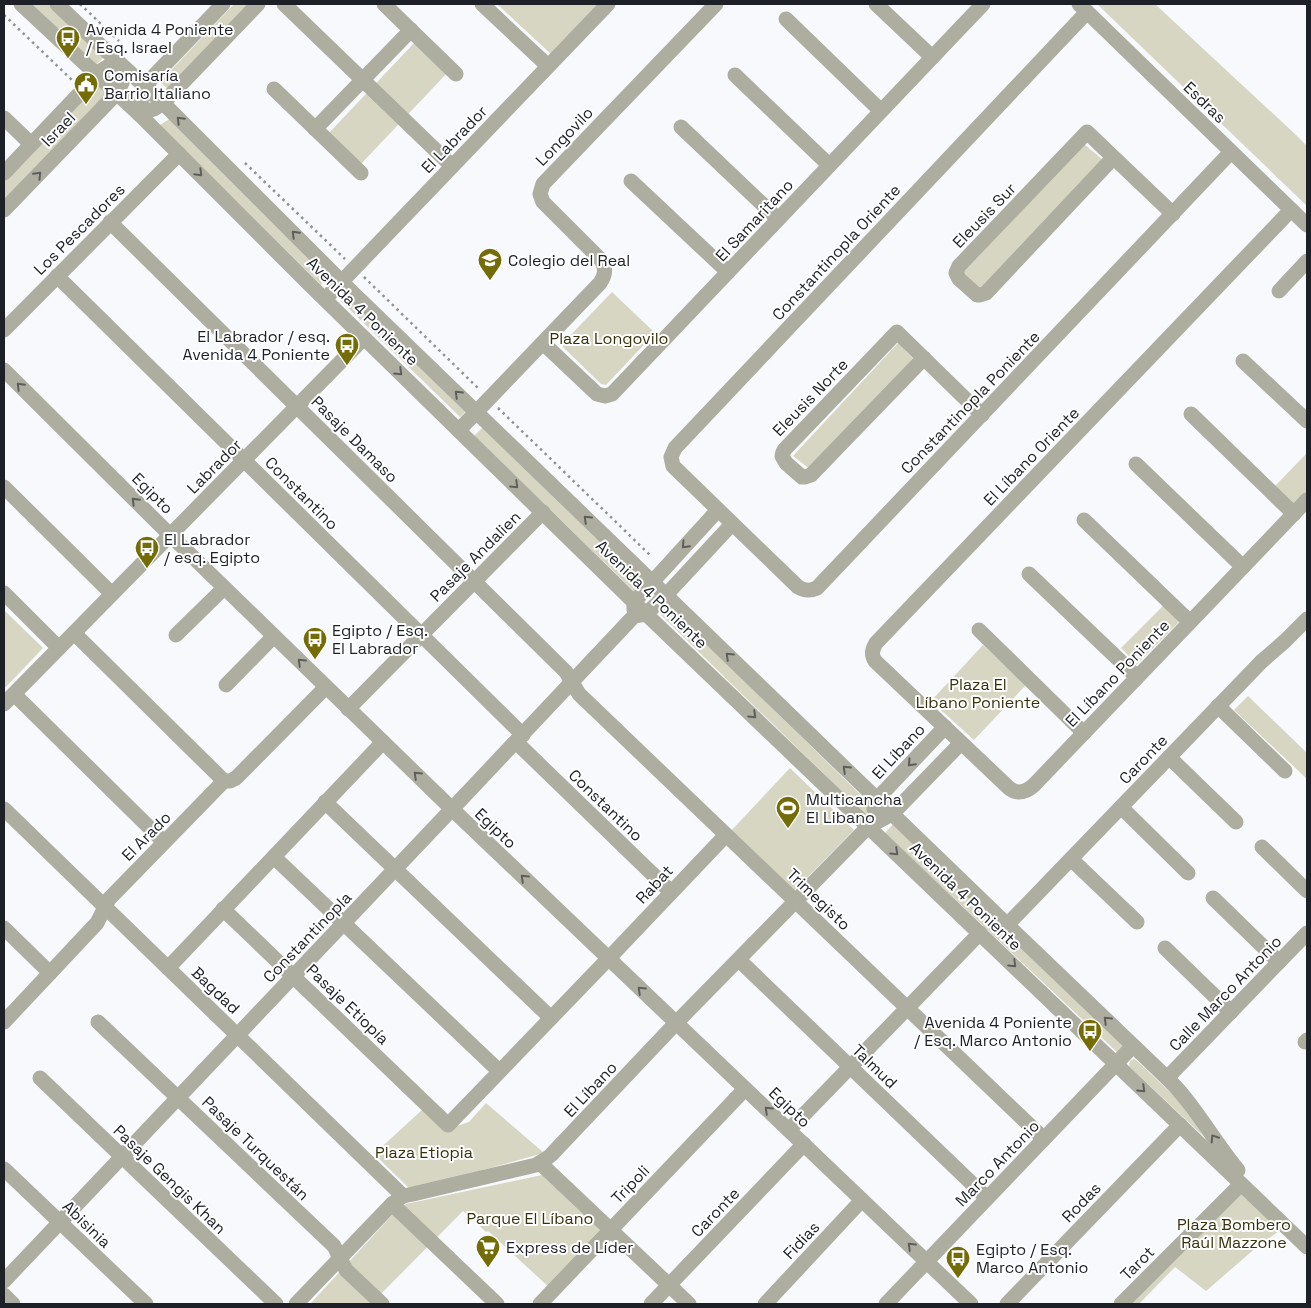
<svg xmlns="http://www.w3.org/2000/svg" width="1311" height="1308" viewBox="0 0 1311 1308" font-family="'Space Grotesk',sans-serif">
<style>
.green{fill:#d7d6c2}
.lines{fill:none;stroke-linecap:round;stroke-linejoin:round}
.path{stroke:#909298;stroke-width:2.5;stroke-dasharray:2.5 4;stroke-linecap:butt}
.minor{stroke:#adada0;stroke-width:15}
.oneway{stroke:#5e5f5d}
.labels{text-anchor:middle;stroke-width:4;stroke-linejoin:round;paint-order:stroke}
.poi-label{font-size:16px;fill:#1d2027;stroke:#fff;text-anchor:start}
.street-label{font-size:16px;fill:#1d2027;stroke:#fff}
.park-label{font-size:16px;fill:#36330c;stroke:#fff}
</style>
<rect width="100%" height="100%" fill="#f7f9fd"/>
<g class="green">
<polygon points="32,4 49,4 104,57 96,65"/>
<polygon points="234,4 250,4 169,90 160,82"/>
<polygon points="497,4 599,4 551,54"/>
<polygon points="1097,4 1155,4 1295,134 1307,146 1307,206"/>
<polygon points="416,41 449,71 360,165 328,134"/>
<polygon points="96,83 107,94 4,202 4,180"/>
<polygon points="171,118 329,276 321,285 160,125"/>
<polygon points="1084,144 1103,160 980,292 962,274"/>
<polygon points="349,292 468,409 460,417 341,301"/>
<polygon points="612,292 655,333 606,385 601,384 563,347 563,343"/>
<polygon points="898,343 916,362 811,470 793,456"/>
<polygon points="484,426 646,585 636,593 474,436"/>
<polygon points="1307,453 1307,492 1295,505 1275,486"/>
<polygon points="1167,602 1183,618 1137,664 1121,648"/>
<polygon points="668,606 870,804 867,816 659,613"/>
<polygon points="4,610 43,648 4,689"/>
<polygon points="983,645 1026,685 974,740 931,701"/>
<polygon points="1248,696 1307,753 1307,779 1234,710"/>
<polygon points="790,768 854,830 793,892 729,833"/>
<polygon points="894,823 1127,1047 1120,1055 885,833"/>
<path d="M 1134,1059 L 1136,1060 L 1188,1109 L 1203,1136 L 1130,1067 C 1128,1063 1130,1060 1134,1059 Z"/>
<polygon points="486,1103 544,1153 411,1190 374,1154 423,1109 448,1129 469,1122"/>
<polygon points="542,1175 602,1232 551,1289 488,1231 486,1232 463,1211 371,1304 310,1304 396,1211 406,1204"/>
<polygon points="1241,1189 1282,1229 1258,1246 1206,1291 1175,1267 1139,1304 1128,1304"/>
</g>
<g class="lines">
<g class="path">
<polyline points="80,4 119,41"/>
<polyline points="4,15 73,81"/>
<polyline points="245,163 345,259"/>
<polyline points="364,277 480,390"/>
<polyline points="498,408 650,555"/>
</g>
<g class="minor">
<polyline points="21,4 139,114 309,284 646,614 1307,1247"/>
<path d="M 57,4 L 101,46 L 163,103 L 351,291 L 999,917 L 1167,1078 C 1195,1105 1213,1140 1238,1170"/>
<polyline points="284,4 452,166"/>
<polyline points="384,4 456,74"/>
<polyline points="482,4 548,66"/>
<polyline points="876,4 932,57"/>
<polyline points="1079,4 1307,225"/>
<path d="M 1087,12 L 675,448 L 671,457 L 673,466 L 798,587 C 805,591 810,591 817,588 L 1231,152"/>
<polyline points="786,19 881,111"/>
<polyline points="735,75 829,165"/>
<polyline points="274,89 361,173"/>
<polyline points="139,114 154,109 163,103 258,4"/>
<polyline points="139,114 142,99 150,80 223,4"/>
<polyline points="4,118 31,144"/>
<polyline points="681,127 778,219"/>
<polyline points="315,129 411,30"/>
<polyline points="1113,158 986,293 980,295 977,295 959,279 956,273 959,266 1087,132 1173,214"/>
<polyline points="4,173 102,70 110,65 118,62"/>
<polyline points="631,181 728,272"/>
<polyline points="4,210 116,94 122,83 121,65"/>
<path d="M 1291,210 L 876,643 C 872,650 871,654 875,661 L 1009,788 C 1018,795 1026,792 1034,785 L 1307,500"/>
<polyline points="110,222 566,672 579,694 1044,1139"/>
<polyline points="57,276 523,735"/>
<polyline points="1279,291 1307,261"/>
<polyline points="325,299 608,4"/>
<polyline points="4,330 179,154"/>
<polyline points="543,343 597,394 605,396 612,394 983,4"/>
<polyline points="924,358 811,475 805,477 802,477 786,463 782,456 783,452 785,449 897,332 982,415"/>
<polyline points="1243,361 1307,421"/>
<polyline points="4,370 162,527 452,809 971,1304"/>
<polyline points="1191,414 1294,514"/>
<path d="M 459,430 L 600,283 C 606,275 606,267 601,260 L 543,202 L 540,194 L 543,184 L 716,4"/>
<polyline points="1136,464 1243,567"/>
<polyline points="4,487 112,594"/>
<polyline points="1084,520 1190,622"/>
<polyline points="1029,574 1137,677"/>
<polyline points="4,593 59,648"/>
<polyline points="634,610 634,602 718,510"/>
<polyline points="979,630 1084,733"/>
<polyline points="74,633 224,781"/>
<polyline points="176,635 224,588"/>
<polyline points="226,685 274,636"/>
<polyline points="14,694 164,842"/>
<polyline points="4,704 364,338"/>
<polyline points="1218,706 1285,771"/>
<polyline points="348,709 543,512"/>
<polyline points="516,742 671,892"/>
<polyline points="1169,757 1236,822"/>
<polyline points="325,802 551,1018"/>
<polyline points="1121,807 1188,873"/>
<polyline points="4,809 403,1196"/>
<polyline points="874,809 877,799 945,727"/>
<polyline points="1262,847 1307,891"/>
<polyline points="274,857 499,1071"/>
<polyline points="1071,859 1137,922"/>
<polyline points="1213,898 1279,962"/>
<polyline points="223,909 448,1125 609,958 726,835"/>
<polyline points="1007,925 1261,662 1285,641 1307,619"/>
<polyline points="4,928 50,973"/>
<polyline points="1165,948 1231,1012"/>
<polyline points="739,960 987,1198"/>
<polyline points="168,968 383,742"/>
<polyline points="4,1022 97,923 109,899 224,781 230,781 236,778 326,687"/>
<polyline points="98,1022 334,1246 346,1270 382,1304"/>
<polyline points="1305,1042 1307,1040"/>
<polyline points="40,1078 276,1304"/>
<polyline points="1167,1078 1307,933"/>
<polyline points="789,1130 980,933"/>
<polyline points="540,1163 689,1304"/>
<polyline points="4,1169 146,1304"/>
<polyline points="392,1204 497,1304"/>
<polyline points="4,1281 452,809 634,616 646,614 666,595 732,524"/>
<polyline points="4,1295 13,1304"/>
<polyline points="296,1304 392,1204 403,1196 413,1194 536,1165 546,1159 551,1155 676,1023 868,827 892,814 961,743"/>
<polyline points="540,1304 745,1089"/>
<polyline points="651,1304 804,1144"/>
<polyline points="765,1304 862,1200"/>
<polyline points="886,1304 1133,1046"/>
<polyline points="1007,1304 1180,1125"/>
<polyline points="1121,1304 1241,1184"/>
</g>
</g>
<defs><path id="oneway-chevron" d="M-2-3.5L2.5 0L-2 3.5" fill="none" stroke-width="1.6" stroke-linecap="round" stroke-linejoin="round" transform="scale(1.25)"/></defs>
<g class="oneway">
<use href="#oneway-chevron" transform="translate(180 120) rotate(-135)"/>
<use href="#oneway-chevron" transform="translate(199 173) rotate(45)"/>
<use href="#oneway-chevron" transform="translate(38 175) rotate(-46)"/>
<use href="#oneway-chevron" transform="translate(295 234) rotate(-135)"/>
<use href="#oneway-chevron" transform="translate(399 372) rotate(44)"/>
<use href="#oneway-chevron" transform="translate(20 386) rotate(-135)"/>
<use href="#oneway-chevron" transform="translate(458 394) rotate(-136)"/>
<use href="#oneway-chevron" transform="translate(515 485) rotate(44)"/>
<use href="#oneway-chevron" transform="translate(135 501) rotate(-135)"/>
<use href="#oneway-chevron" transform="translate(587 519) rotate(-136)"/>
<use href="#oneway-chevron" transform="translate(685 545) rotate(133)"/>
<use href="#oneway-chevron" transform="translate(729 656) rotate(-136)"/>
<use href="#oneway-chevron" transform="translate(301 662) rotate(-136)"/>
<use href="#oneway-chevron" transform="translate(753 715) rotate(44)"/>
<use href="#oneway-chevron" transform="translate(911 763) rotate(133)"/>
<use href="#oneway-chevron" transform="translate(846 769) rotate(-136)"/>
<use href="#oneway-chevron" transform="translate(417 775) rotate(-136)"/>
<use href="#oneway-chevron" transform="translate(895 852) rotate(44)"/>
<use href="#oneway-chevron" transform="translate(524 878) rotate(-136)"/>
<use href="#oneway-chevron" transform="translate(1013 964) rotate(44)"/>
<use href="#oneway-chevron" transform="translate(641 990) rotate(-136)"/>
<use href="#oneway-chevron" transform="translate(1107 1020) rotate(-136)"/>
<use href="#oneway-chevron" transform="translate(1142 1089) rotate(44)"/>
<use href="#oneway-chevron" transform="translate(768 1110) rotate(-136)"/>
<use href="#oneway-chevron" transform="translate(1214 1138) rotate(-123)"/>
<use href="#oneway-chevron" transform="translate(911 1246) rotate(-136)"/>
</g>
<defs>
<symbol id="bus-pin" viewBox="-11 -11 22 30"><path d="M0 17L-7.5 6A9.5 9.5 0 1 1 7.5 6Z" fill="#746c07" stroke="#fff"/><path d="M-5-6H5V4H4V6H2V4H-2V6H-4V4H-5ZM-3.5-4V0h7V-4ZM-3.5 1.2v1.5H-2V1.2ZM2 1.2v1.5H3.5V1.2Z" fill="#fff"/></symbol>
<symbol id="civic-pin" viewBox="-11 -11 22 30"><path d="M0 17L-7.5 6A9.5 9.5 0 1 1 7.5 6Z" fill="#746c07" stroke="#fff"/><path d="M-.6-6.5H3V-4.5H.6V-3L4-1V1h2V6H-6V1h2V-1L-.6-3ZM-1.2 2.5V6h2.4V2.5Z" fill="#fff"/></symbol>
<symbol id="school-pin" viewBox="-11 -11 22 30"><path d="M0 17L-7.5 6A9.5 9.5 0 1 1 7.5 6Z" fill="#746c07" stroke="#fff"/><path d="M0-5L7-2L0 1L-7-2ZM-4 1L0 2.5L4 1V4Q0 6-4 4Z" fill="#fff"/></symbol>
<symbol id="stadium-pin" viewBox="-11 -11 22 30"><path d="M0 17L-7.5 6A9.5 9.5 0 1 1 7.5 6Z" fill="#746c07" stroke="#fff"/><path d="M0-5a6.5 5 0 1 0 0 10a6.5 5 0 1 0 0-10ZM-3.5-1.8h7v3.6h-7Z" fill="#fff"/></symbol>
<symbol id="supermarket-pin" viewBox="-11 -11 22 30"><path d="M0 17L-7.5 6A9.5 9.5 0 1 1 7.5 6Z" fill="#746c07" stroke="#fff"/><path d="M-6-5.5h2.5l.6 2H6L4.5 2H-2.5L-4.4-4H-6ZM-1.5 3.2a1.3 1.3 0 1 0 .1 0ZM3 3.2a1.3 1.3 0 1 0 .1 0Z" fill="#fff"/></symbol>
</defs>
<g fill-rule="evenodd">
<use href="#bus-pin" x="54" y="24" width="28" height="38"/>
<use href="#civic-pin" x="72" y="70" width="28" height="38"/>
<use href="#school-pin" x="476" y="246" width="28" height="38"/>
<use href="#bus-pin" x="333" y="331" width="28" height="38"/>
<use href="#bus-pin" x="133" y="534" width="28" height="38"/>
<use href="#bus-pin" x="301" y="625" width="28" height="38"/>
<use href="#stadium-pin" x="774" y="794" width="28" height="38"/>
<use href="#bus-pin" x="1076" y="1017" width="28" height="38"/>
<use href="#supermarket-pin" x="474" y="1233" width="28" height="38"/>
<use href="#bus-pin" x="944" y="1244" width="28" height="38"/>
</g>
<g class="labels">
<g class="poi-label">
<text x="86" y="35">Avenida 4 Poniente<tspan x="86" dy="18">/ Esq. Israel</tspan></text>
<text x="104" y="81">Comisaría<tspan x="104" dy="18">Barrio Italiano</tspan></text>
<text x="508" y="266">Colegio del Real</text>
<text x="330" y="342" text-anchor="end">El Labrador / esq.<tspan x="330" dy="18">Avenida 4 Poniente</tspan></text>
<text x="164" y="545">El Labrador<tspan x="164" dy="18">/ esq. Egipto</tspan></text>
<text x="332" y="636">Egipto / Esq.<tspan x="332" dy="18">El Labrador</tspan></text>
<text x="806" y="805">Multicancha<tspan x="806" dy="18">El Libano</tspan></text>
<text x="1072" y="1028" text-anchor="end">Avenida 4 Poniente<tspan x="1072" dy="18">/ Esq. Marco Antonio</tspan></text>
<text x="506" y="1253">Express de Líder</text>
<text x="976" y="1255">Egipto / Esq.<tspan x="976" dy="18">Marco Antonio</tspan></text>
</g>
<g class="street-label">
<text transform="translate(1205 102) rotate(44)" y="6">Esdras</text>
<text transform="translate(58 129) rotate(-46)" y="6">Israel</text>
<text transform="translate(564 136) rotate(-46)" y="6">Longovilo</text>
<text transform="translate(454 139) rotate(-46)" y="6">El Labrador</text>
<text transform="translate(984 215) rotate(-46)" y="6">Eleusis Sur</text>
<text transform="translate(754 220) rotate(-47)" y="6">El Samaritano</text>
<text transform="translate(79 229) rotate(-45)" y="6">Los Pescadores</text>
<text transform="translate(836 252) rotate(-47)" y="6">Constantinopla Oriente</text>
<text transform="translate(363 311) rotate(44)" y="6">Avenida 4 Poniente</text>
<text transform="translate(810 397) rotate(-46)" y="6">Eleusis Norte</text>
<text transform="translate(970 402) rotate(-46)" y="6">Constantinopla Poniente</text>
<text transform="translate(355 439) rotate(45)" y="6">Pasaje Damaso</text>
<text transform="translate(1031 456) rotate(-46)" y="6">El Líbano Oriente</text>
<text transform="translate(214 466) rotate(-45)" y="6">Labrador</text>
<text transform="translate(153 493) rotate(45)" y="6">Egipto</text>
<text transform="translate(302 493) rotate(45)" y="6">Constantino</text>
<text transform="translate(475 556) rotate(-45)" y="6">Pasaje Andalien</text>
<text transform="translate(652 594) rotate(44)" y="6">Avenida 4 Poniente</text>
<text transform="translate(1117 673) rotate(-46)" y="6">El Líbano Poniente</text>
<text transform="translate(898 751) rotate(-47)" y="6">El Líbano</text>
<text transform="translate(1143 759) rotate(-46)" y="6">Caronte</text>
<text transform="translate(606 805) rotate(44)" y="6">Constantino</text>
<text transform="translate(496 828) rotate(44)" y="6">Egipto</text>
<text transform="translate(146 836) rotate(-45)" y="6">El Arado</text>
<text transform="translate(654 884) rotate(-47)" y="6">Rabat</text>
<text transform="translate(966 896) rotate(44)" y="6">Avenida 4 Poniente</text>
<text transform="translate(819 899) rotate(44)" y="6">Trimegisto</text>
<text transform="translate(307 937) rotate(-46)" y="6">Constantinopla</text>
<text transform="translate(216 990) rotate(44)" y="6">Bagdad</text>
<text transform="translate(1225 993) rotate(-46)" y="6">Calle Marco Antonio</text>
<text transform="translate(348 1004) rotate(44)" y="6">Pasaje Etiopía</text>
<text transform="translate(875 1066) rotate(44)" y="6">Talmud</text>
<text transform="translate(590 1089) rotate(-47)" y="6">El Líbano</text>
<text transform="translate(790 1107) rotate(44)" y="6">Egipto</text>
<text transform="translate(256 1148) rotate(44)" y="6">Pasaje Turquestán</text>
<text transform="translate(997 1163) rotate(-46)" y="6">Marco Antonio</text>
<text transform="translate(170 1179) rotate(44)" y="6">Pasaje Gengis Khan</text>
<text transform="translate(630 1184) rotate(-46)" y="6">Tripoli</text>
<text transform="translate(1081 1202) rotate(-46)" y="6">Rodas</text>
<text transform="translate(715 1212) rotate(-46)" y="6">Caronte</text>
<text transform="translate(87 1224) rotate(44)" y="6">Abisinia</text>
<text transform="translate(801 1240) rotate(-47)" y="6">Fidias</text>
<text transform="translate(1137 1263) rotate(-45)" y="6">Tarot</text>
</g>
<g class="park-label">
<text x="609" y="344">Plaza Longovilo</text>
<text x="978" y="690">Plaza El<tspan x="978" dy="18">Líbano Poniente</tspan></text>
<text x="424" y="1158">Plaza Etiopia</text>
<text x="530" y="1224">Parque El Líbano</text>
<text x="1234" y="1230">Plaza Bombero<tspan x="1234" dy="18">Raúl Mazzone</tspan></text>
</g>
</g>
<rect width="1311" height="1308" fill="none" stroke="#1d2027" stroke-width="10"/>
</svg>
